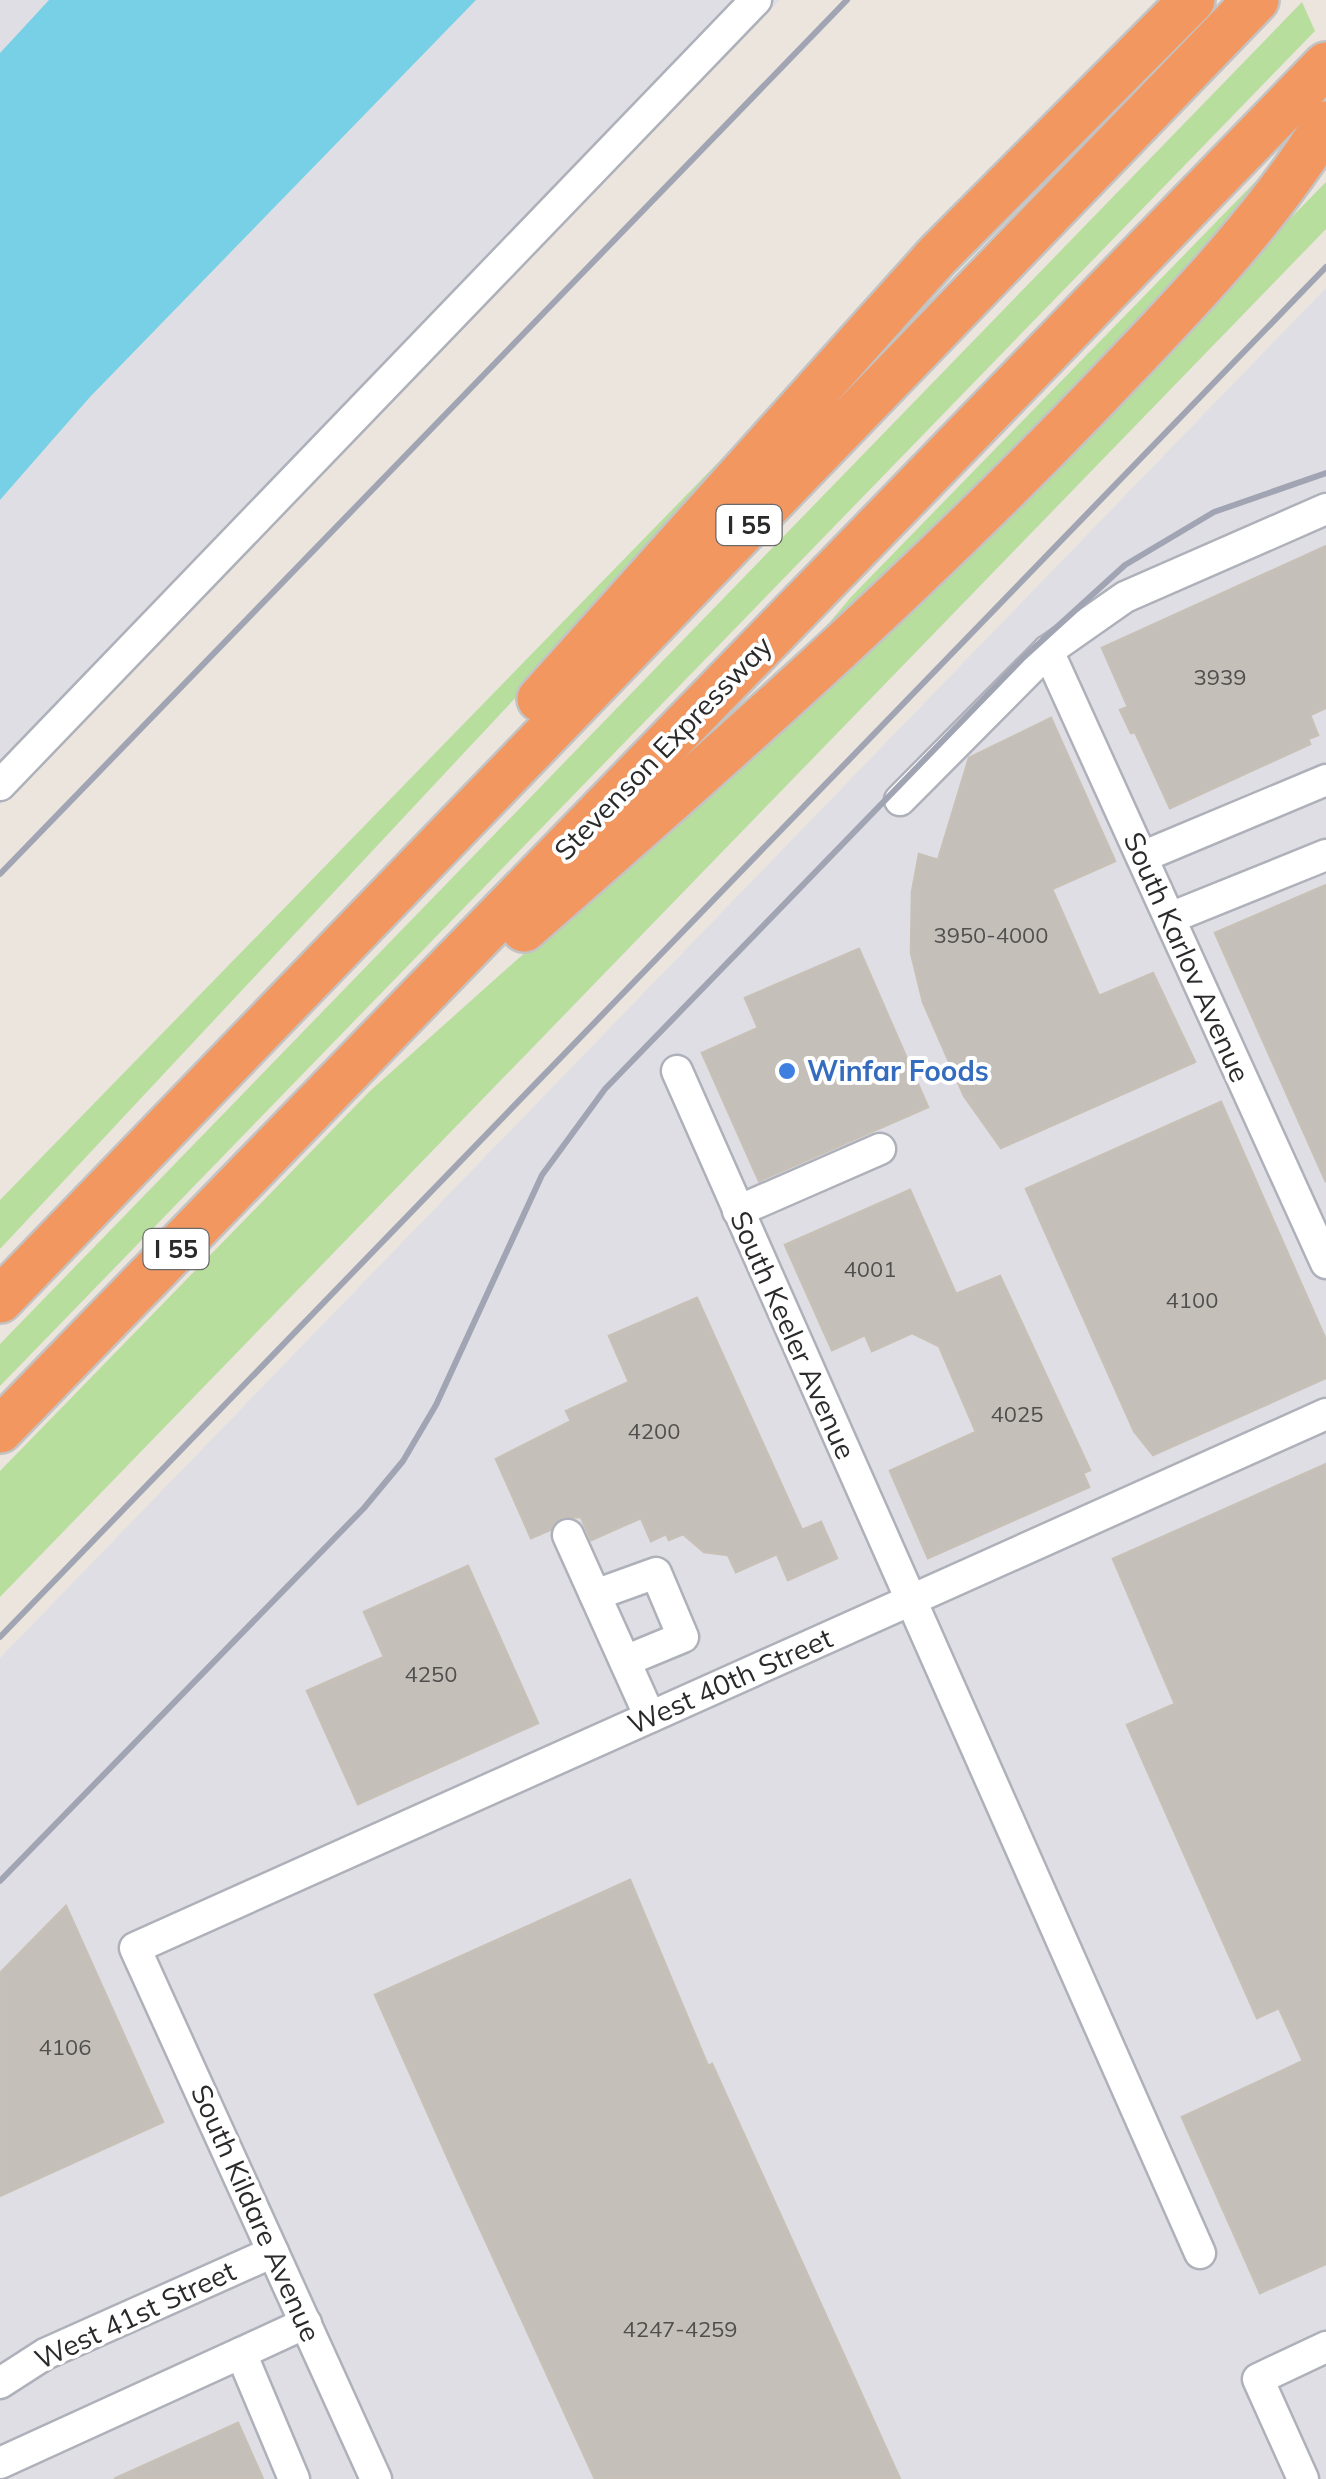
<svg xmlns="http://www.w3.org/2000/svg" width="1326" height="2479" viewBox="0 0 1326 2479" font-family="Mulish,sans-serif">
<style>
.industrial{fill:#dfdee4}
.green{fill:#b8de9e}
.water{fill:#78d0e6}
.building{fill:#c4bfb9;stroke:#c7c0b7;stroke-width:2.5}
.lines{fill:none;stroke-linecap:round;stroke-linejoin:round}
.minor-casing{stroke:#aeb1ba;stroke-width:35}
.highway-casing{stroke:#c3c3c3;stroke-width:50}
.minor{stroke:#fff;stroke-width:30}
.highway{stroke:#f39761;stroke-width:45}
.rail{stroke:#a1a5b3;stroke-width:6}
.shop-dot{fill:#3f7fe0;stroke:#fff;stroke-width:4}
.labels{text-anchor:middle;stroke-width:8;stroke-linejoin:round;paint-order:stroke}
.number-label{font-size:22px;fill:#504f4e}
.shield{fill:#fff;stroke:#6a6a6a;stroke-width:2.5}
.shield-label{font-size:25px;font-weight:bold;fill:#2a2a2a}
.street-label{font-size:28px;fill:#2a2a2a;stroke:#fff}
.shop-label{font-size:28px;font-weight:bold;fill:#366cbe;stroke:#fff;text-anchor:start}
</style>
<rect width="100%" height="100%" fill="#ebe5de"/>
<g class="industrial">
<polygon points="0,0 49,0 0,53"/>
<polygon points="476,0 780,0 0,805 0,500 90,397"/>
<polygon points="1326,288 1326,2479 0,2479 0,1658"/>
</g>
<g class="green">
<polygon points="1157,0 1168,0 0,1249 0,1200 961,213 961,202"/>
<polygon points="1302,2 1315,31 0,1386 0,1344"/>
<polygon points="1293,143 1178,286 775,687 851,597"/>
<polygon points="1326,182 1326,229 0,1597 0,1471 370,1091 549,931 1024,489"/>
</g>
<polygon class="water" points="49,0 476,0 90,397 0,500 0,53"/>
<g class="building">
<polygon points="1326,546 1326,708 1310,715 1318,735 1308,739 1310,744 1170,808 1135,732 1131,733 1120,710 1128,707 1102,648"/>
<polygon points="1051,718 1115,861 1052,889 1099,996 1153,973 1195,1062 1001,1148 964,1096 923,1002 911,953 912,892 919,854 938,860 969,758"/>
<polygon points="1326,885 1326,1182 1215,933"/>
<polygon points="859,949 928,1107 759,1181 702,1053 758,1028 745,998"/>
<polygon points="1221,1102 1326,1340 1326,1378 1153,1455 1134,1431 1026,1189"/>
<polygon points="910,1190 956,1294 1000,1276 1090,1470 1083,1473 1089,1487 928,1558 890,1471 976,1432 939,1346 912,1333 872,1351 865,1335 832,1350 785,1245"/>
<polygon points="697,1298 802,1530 821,1522 837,1558 788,1580 777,1554 736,1572 728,1555 704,1552 683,1534 669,1540 666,1534 651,1541 641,1518 591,1540 581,1517 561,1518 550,1530 531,1538 496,1459 571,1421 566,1411 629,1382 609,1336"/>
<polygon points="1326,1464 1326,2264 1260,2293 1182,2117 1303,2061 1279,2008 1257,2018 1127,1725 1175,1704 1113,1559"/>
<polygon points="468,1566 538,1723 358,1804 307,1691 384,1657 364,1612"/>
<polygon points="630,1880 708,2066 712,2064 900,2479 595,2479 454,2172 375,1995"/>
<polygon points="66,1906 163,2122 0,2196 0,1973"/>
<polygon points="238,2423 263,2479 114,2479"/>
</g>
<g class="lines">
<defs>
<g id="minor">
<polyline points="1048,651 1326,1263"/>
<polyline points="0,785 756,0"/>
<polyline points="900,800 1048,651 1125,597 1326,509"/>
<polyline points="1142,857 1326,780"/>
<polyline points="1170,918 1326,855"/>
<polyline points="677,1071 1200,2253"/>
<polyline points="738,1211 880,1149"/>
<polyline points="568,1535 650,1717"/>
<polyline points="595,1595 656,1573 683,1637 625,1661"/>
<polyline points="241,2353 306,2323"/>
<polyline points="0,2383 45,2354 273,2252"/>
<polyline points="0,2463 241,2353 294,2479"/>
<polyline points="376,2479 135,1948 1326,1414"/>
<polyline points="1303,2479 1258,2379 1326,2347"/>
</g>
<g id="highway">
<polyline points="540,699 937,256 1192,0"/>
<path d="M 524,929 C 722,756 920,581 1102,391 C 1183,306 1264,224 1326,124"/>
<polyline points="0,1300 1256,0"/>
<polyline points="0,1430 1326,65"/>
</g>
</defs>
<use href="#minor" class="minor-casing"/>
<use href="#highway" class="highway-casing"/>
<use href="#minor" class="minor"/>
<use href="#highway" class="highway"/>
<g class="rail">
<polyline points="0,874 847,0"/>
<polyline points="0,1637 1326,267"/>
<polyline points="0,1881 364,1508 403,1461 436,1405 542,1175 605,1089 1024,657 1125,565 1214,512 1326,473"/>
</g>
</g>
<circle class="shop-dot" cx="787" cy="1071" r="10"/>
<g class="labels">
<g class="number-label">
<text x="1220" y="685">3939</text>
<text x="991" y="943">3950-4000</text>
<text x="870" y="1277">4001</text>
<text x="1192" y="1308">4100</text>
<text x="1017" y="1422">4025</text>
<text x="654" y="1439">4200</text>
<text x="431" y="1682">4250</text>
<text x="65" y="2055">4106</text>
<text x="680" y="2337">4247-4259</text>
</g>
<g class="shield">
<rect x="716.5" y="505" width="65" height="40" rx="8"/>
<rect x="143.5" y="1229" width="65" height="40" rx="8"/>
</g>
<g class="shield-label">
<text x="749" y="534">I 55</text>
<text x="176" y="1258">I 55</text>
</g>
<g class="street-label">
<text transform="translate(663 748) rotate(-46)" y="10">Stevenson Expressway</text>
<text transform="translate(1187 957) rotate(66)" y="10">South Karlov Avenue</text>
<text transform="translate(793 1335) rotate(66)" y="10">South Keeler Avenue</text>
<text transform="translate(730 1681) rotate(-24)" y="10">West 40th Street</text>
<text transform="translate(256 2213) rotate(66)" y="10">South Kildare Avenue</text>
<text transform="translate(135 2315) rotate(-25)" y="10">West 41st Street</text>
</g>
<g class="shop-label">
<text x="807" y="1081">Winfar Foods</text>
</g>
</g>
</svg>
